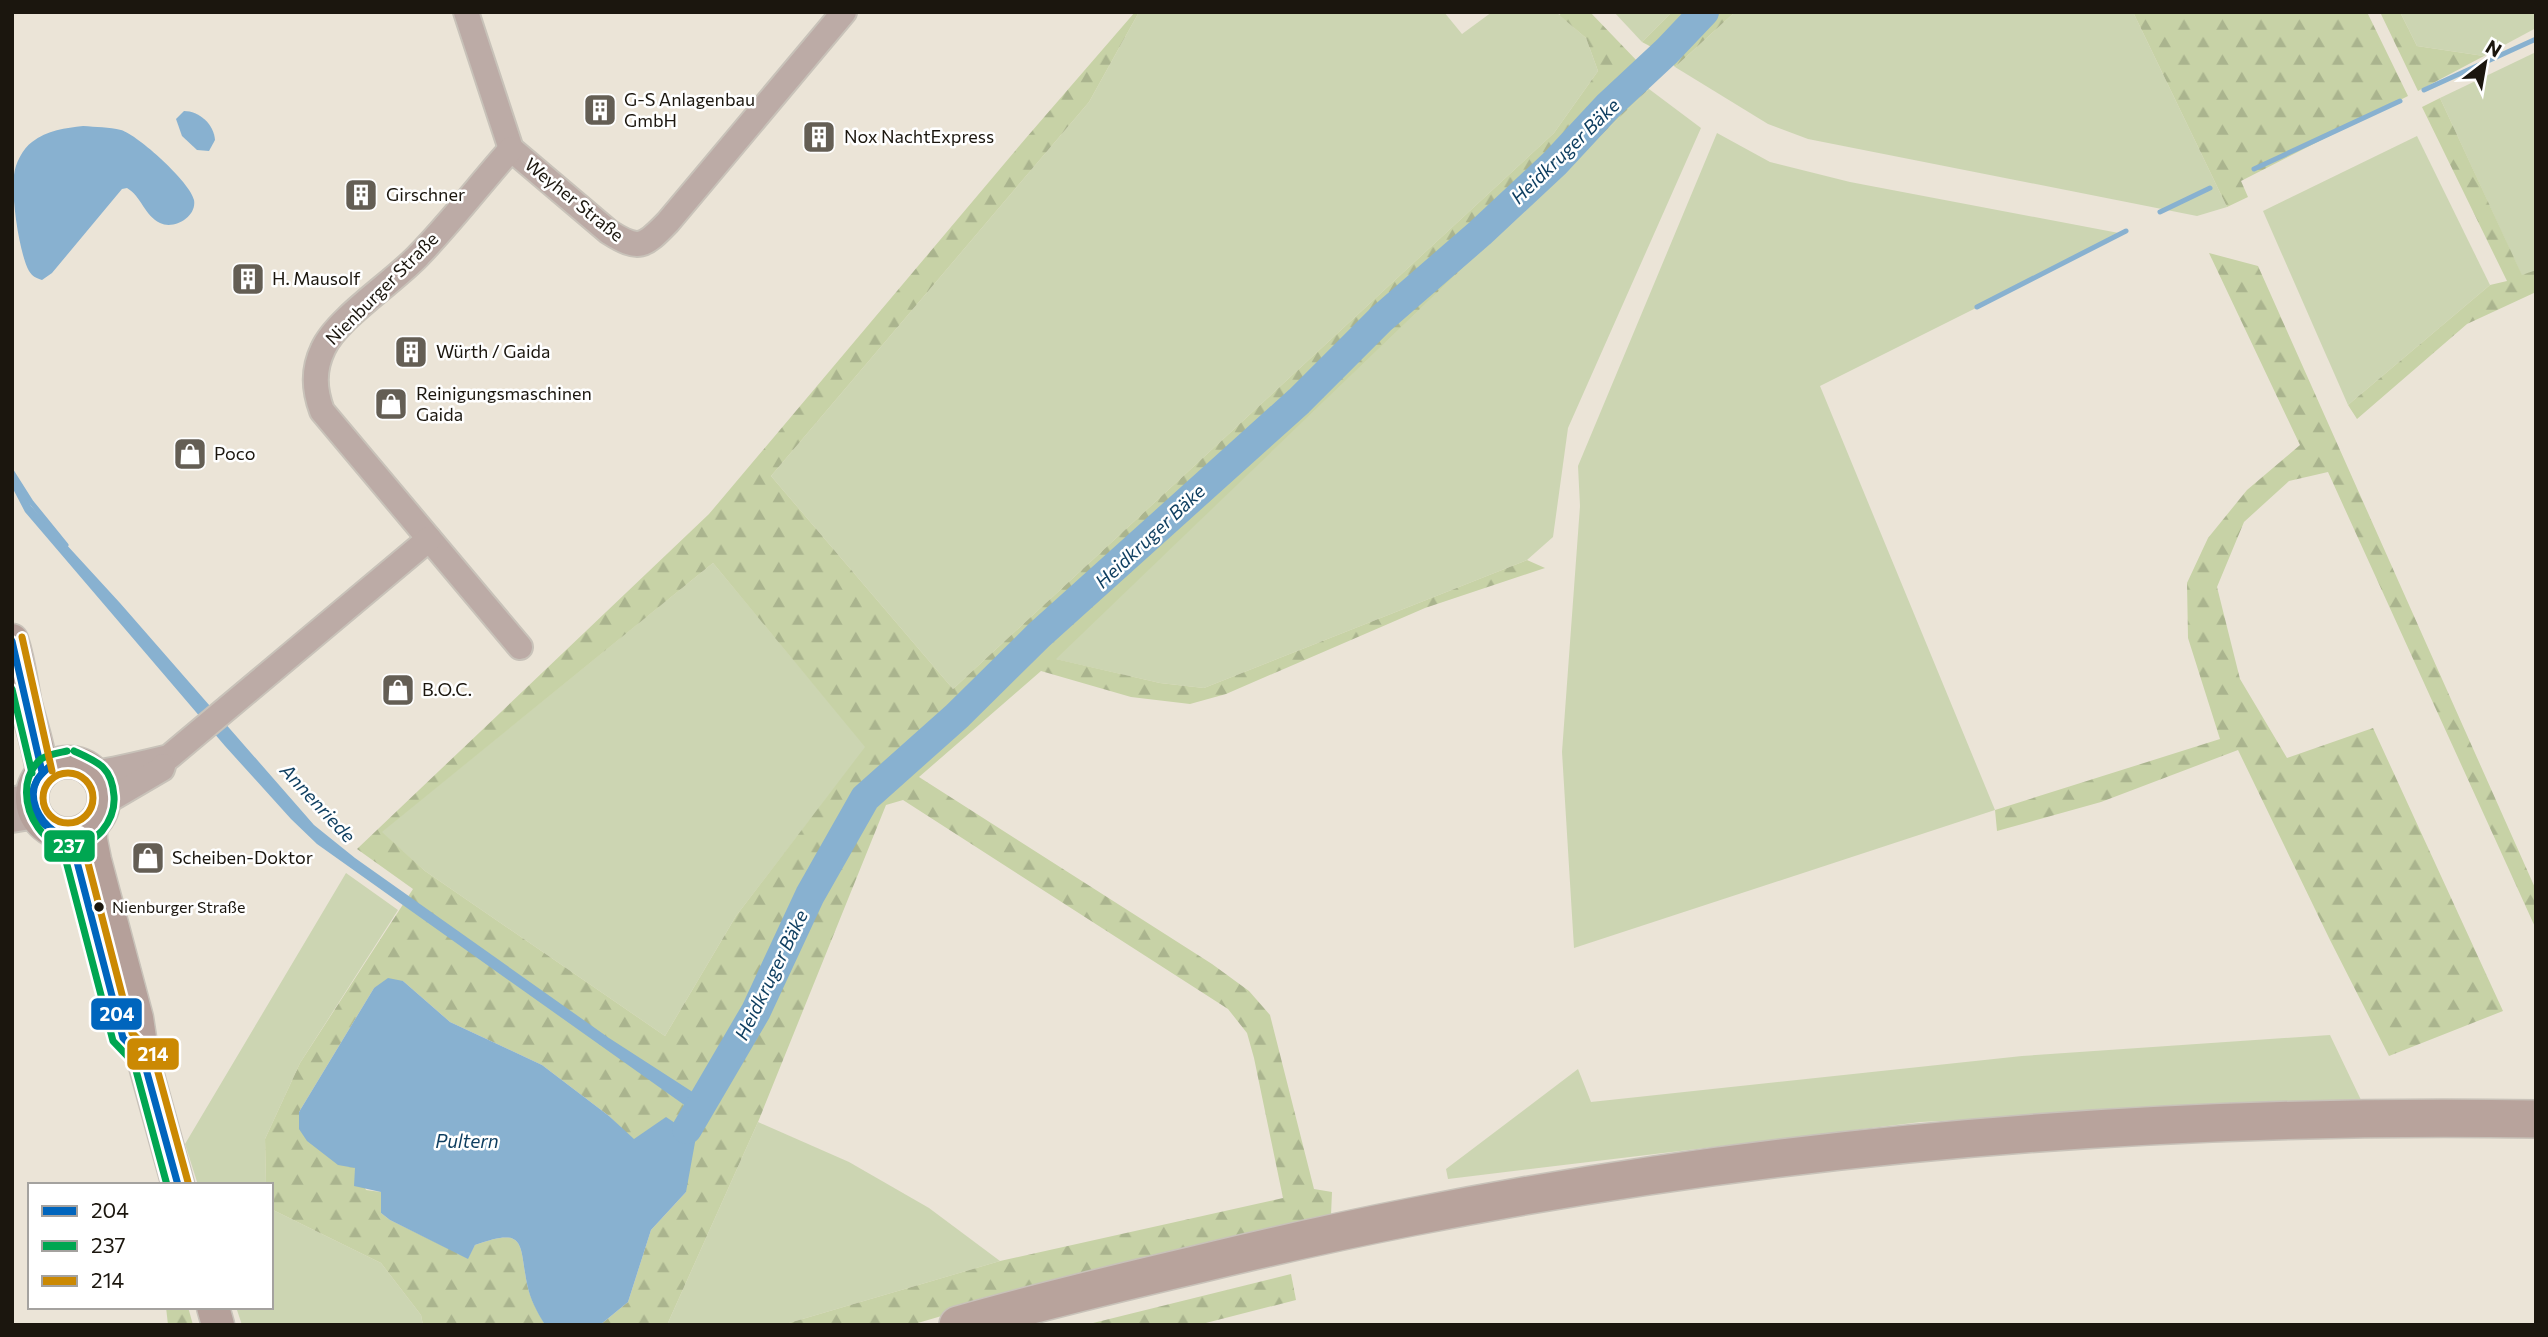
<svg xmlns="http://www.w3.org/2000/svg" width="2548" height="1337" viewBox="0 0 2548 1337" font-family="Commissioner,sans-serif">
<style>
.green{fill:#ccd5b2}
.forest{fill:url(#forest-firs);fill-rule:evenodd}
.water{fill:#88b1d0}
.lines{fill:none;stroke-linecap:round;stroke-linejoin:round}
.stream{stroke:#88b1d0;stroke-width:5}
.river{stroke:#88b1d0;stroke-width:30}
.minor-casing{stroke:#c8c2b9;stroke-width:28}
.major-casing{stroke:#c8c2b9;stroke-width:35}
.highway-casing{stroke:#c8c2b9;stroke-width:40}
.minor{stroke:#bcaba6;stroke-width:24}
.major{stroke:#b5a09a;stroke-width:32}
.highway{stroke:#b8a39c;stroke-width:37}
.bus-1-casing{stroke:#fff;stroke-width:12}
.bus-2-casing{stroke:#fff;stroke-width:12}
.bus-3-casing{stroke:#fff;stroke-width:12}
.bus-1{stroke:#0065bd;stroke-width:7}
.bus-2{stroke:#00a651;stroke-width:7}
.bus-3{stroke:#cb8903;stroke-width:7}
.bus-dot{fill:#1b160e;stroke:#fff;stroke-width:2.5}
.labels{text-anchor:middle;stroke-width:5;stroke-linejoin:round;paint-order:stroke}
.bus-label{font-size:16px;fill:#1b160e;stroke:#fff;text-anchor:start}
.poi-label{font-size:18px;fill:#1b160e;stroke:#fff;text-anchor:start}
.street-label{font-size:18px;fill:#1b160e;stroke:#fff}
.water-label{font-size:19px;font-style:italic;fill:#0d3d5f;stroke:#fff}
.line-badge{stroke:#fff;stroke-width:2.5}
.badge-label{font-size:19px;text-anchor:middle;font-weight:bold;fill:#fff}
</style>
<defs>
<pattern id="forest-firs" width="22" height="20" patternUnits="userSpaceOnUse" patternTransform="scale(1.75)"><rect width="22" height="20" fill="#c7d2a6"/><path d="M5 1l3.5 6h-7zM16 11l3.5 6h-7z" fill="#aab48e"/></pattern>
</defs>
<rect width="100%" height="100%" fill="#ebe4d7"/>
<g class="green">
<polygon points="1139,12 1444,12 1462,34 1492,12 1556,12 1586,38 1598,71 1554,133 953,689 771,476 1089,102"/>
<polygon points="1614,12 1672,12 1642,42"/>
<polygon points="1735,12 2133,12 2227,207 2197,216 1808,139 1768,124 1675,67"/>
<polygon points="2400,12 2536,12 2536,28 2484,56 2417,46"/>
<polygon points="2536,52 2536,270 2522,276 2440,98"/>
<polygon points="1649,89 1701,128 1568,428 1553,537 1527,560 1204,688 1160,683 1055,659"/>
<polygon points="1717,133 1770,162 1850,182 2124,234 1820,386 1995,810 1574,948 1562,752 1580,506 1578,466"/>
<polygon points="2417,136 2490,285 2348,405 2263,211"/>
<polygon points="713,563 866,747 736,916 665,1036 425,871 381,832"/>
<polygon points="346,873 398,910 300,1063 265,1139 266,1185 198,1185 185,1144"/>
<polygon points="2330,1035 2361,1100 1921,1122 1448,1179 1446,1169 1578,1069 1591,1102 2022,1056"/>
<polygon points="758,1122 849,1162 929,1208 1000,1261 782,1325 667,1325"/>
<polygon points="271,1209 381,1263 421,1315 423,1325 242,1325 236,1307 271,1307"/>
</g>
<g class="forest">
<path d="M 1135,12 L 1139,12 L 1089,102 L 771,476 L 953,689 L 1554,133 L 1598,71 L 1586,38 L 1559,15 L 1564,12 L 1590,12 L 1639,63 L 1554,160 L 1380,315 L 1277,416 L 1037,633 L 970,700 L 886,775 L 889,780 L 976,700 L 1038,638 L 1507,213 L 1643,79 L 1649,89 L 1056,659 L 1160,683 L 1204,688 L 1527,560 L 1545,568 L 1425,608 L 1226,694 L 1190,704 L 1131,697 L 1041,671 L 919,777 L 1212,964 L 1249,991 L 1270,1015 L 1314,1189 L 1332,1192 L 1331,1215 L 962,1310 L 911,1325 L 782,1325 L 1000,1261 L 1283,1198 L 1254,1058 L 1247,1033 L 1228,1009 L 903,800 L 886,805 L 758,1122 L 667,1325 L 600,1325 L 628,1302 L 651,1230 L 686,1192 L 609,1116 L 542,1065 L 450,1022 L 403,981 L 374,988 L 299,1112 L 355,1168 L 366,1190 L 381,1192 L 381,1213 L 390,1220 L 468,1258 L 475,1245 C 527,1226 519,1244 527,1284 C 530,1299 538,1312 545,1325 L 423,1325 L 421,1315 L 381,1263 L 271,1209 L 271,1185 L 266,1185 L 265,1139 L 300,1063 L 413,889 L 357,849 L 709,514 L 1026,138 ZM 713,563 L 865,747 L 736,916 L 665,1036 L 425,871 L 382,832 Z"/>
<polygon points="1672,12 1699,12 1659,51 1642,42"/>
<polygon points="1711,12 1735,12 1675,67 1666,55"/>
<polygon points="2133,12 2323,12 2325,14 2367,12 2408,96 2241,181 2248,197 2227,207"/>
<polygon points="2380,12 2400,12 2417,46 2484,56 2418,91"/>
<polygon points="2440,98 2522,275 2536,270 2536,292 2467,324 2357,419 2348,405 2490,285 2507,281 2422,107"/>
<polygon points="2209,253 2258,266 2536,890 2536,929 2328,472 2289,481 2244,522 2217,587 2240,679 2287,758 2373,728 2503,1011 2389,1056 2330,940 2238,750 2101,802 1997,831 1995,810 2220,739 2188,638 2187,583 2208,538 2247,490 2300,445"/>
<polygon points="1291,1274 1296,1300 1198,1325 1085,1325"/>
<polygon points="166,1307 188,1307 193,1325 168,1325"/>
</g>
<g class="water">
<path d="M 184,111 C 199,111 214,124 215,140 L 209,151 L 197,150 L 182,136 L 176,119 Z"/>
<path d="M 83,126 C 96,127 109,127 121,130 C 138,135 191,183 194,200 C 197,217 174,230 160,223 C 145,216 141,196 127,188 L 122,189 L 52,273 L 42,280 C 36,278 33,277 29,271 C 19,253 11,195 14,175 C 15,164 23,148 32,142 C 47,130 66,128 83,126 Z"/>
<polygon points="12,468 31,506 120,603 314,825 355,858 609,1038 705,1100 697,1114 317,844 291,819 225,746 25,512 12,487"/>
<path d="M 388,978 L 403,981 L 450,1022 L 542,1065 L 609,1116 L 634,1139 L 666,1117 L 696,1137 L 686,1192 L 651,1230 L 628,1302 L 600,1325 L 545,1325 C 537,1312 530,1299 527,1284 C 519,1244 527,1226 475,1245 L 468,1259 L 390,1220 L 381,1213 L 381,1192 L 354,1186 L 355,1168 L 338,1165 L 307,1141 L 299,1129 L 299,1112 L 374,988 Z"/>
</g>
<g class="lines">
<g class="stream">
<polyline points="2424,90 2536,39"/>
<polyline points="2254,169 2400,101"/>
<polyline points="2160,212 2210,188"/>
<polyline points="1977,307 2126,231"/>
<polyline points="12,472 31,502 66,545"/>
</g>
<polyline class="river" points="687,1129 756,1011 810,895 865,798 957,716 1039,635 1299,401 1381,319 1480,233 1555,163 1608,106 1667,51 1704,12"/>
<defs>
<g id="minor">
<path d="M 466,12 L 511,149 L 609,232 C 639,251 644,247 668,222 L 844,12"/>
<path d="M 511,149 C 480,184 451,222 419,255 C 395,281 336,319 323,349 C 313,370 314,389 322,411 L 520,647"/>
<path d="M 95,773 C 120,769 144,763 169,757 L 429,539"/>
<polyline points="12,800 31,795"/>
<polyline points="104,803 162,769 163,766"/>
<polyline points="12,820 36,816"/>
</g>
<g id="major">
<path d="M 12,640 C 19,661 21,680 25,701 C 31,726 39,746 42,772"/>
<circle cx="68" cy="798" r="36"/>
<polyline points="91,826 91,840 95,860 137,1018 143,1058 178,1185"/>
<polyline points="213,1307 218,1325"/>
</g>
<path id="highway" d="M 958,1325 C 1038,1302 1118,1283 1199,1264 C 1269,1247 1340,1231 1411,1217 C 1780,1144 2159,1113 2536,1119"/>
</defs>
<use href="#minor" class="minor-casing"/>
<use href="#major" class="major-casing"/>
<use href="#highway" class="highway-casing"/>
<use href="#minor" class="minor"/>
<use href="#major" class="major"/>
<use href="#highway" class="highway"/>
<defs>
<g id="bus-1">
<polyline points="12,641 42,772"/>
<path d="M 49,767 C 45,771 39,776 37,780 C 27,799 39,820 54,831"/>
<path d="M 49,767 C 25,785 27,817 54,831"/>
<polyline points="70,835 123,1038 143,1058 178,1185"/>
</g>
<g id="bus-2">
<polyline points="12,689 32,773"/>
<path d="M 67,751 C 58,753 49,754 41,759 C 0,795 54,882 102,831 C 110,821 115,809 114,796 C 112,767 98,762 74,751"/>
<polyline points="60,838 113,1041 134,1063 167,1185"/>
</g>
<g id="bus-3">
<polyline points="22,637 52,771"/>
<circle cx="68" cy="798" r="25"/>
<polyline points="80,832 132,1033 153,1054 188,1182"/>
</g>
</defs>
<use href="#bus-1" class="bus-1-casing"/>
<use href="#bus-2" class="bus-2-casing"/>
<use href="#bus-3" class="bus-3-casing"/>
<use href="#bus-1" class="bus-1"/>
<use href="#bus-2" class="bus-2"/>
<use href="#bus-3" class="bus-3"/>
</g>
<defs>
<symbol id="building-square" viewBox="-11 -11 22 22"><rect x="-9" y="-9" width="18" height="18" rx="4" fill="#645e54" stroke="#fff"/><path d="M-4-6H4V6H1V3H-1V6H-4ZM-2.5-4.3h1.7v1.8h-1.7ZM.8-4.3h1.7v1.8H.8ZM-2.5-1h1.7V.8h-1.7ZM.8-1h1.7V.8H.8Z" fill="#fff"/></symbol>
<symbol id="shop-square" viewBox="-11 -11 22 22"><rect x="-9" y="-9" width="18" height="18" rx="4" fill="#645e54" stroke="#fff"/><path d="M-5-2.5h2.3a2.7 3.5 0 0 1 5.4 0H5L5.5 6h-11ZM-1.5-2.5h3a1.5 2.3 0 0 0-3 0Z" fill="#fff"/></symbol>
</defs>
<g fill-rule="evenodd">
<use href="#building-square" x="581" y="91" width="38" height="38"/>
<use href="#building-square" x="800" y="118" width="38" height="38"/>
<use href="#building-square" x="342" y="176" width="38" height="38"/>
<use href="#building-square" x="229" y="260" width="38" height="38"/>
<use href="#building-square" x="392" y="333" width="38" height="38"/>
<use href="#shop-square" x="372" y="385" width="38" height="38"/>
<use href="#shop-square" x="171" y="435" width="38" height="38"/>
<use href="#shop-square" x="379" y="671" width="38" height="38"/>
<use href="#shop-square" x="129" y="839" width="38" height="38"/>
</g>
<circle class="bus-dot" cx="99" cy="907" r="6"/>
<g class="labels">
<g class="bus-label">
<text x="112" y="913">Nienburger Straße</text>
</g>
<g class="poi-label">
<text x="624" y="106">G-S Anlagenbau<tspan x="624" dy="21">GmbH</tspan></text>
<text x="844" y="143">Nox NachtExpress</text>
<text x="386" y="201">Girschner</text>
<text x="272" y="285">H. Mausolf</text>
<text x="436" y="358">Würth / Gaida</text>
<text x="416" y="400">Reinigungsmaschinen<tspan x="416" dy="21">Gaida</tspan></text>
<text x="214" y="460">Poco</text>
<text x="422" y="696">B.O.C.</text>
<text x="172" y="864">Scheiben-Doktor</text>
</g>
<g class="street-label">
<text transform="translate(574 200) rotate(39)" y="6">Weyher Straße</text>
<text transform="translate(382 289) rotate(-45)" y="6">Nienburger Straße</text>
</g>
<g class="water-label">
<text transform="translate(1565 151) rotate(-44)" y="7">Heidkruger Bäke</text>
<text transform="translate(1150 536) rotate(-43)" y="7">Heidkruger Bäke</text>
<text transform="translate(318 803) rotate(47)" y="7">Annenriede</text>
<text transform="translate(771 975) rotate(-64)" y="7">Heidkruger Bäke</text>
<text x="467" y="1148">Pultern</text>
</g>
</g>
<g class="line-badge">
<rect x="43" y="829" width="53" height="34" rx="7" fill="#00a651"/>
<rect x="90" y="997" width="53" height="34" rx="7" fill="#0065bd"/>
<rect x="126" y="1037" width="54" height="34" rx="7" fill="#cb8903"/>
</g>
<g class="badge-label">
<text x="69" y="853">237</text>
<text x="117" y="1021">204</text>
<text x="153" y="1061">214</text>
</g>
<rect width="2548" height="1337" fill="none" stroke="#1b160e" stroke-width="28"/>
<rect x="28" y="1183" width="245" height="126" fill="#ffffff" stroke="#a4a29f" stroke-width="2"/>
<rect x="42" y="1206" width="35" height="10" fill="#0065bd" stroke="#a4a29f" stroke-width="2"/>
<text x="91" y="1218" font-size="21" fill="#1b160e">204</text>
<rect x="42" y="1241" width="35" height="10" fill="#00a651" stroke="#a4a29f" stroke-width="2"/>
<text x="91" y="1253" font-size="21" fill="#1b160e">237</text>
<rect x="42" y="1276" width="35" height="10" fill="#cb8903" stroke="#a4a29f" stroke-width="2"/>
<text x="91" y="1288" font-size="21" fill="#1b160e">214</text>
<g transform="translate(2485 63) rotate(31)" stroke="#ffffff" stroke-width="5" paint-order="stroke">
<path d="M0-5L12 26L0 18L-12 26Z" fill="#1b160e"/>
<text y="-10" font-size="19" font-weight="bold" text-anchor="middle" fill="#1b160e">N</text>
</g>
</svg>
